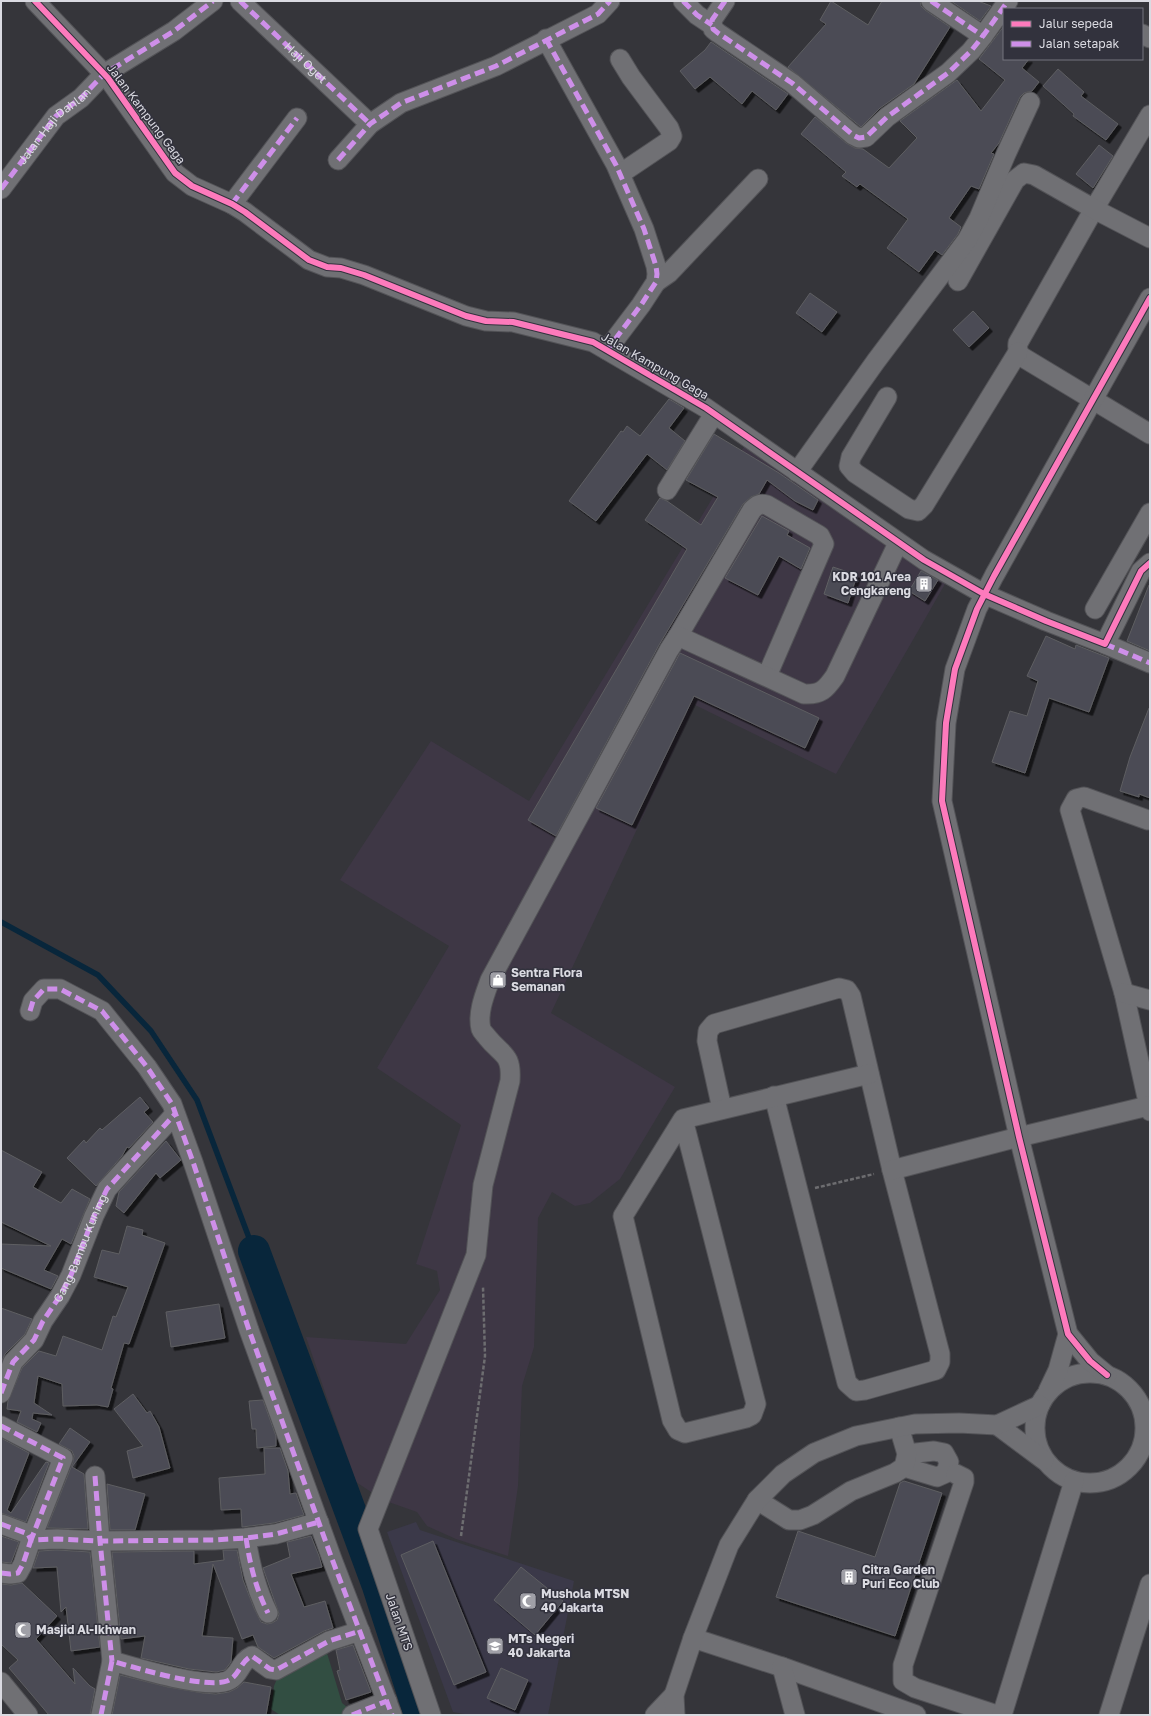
<svg xmlns="http://www.w3.org/2000/svg" width="1151" height="1716" viewBox="0 0 1151 1716" font-family="'Golos Text',sans-serif">
<style>
.commercial{fill:#3e3745}
.built{fill:#3b3949}
.green{fill:#324e42}
.lines{fill:none;stroke-linecap:round;stroke-linejoin:round}
.stream{stroke:#08263b;stroke-width:5.5}
.river{stroke:#08263b;stroke-width:32}
.building{fill:#4b4c54;stroke:#5e5e62;filter:url(#shadow)}
.minor-casing{stroke:#535357;stroke-width:21}
.path{stroke:#6d6d70;stroke-width:2.5;stroke-dasharray:4 2;stroke-linecap:butt}
.minor{stroke:#707074;stroke-width:19}
.quiet{stroke:#ce8fe9;stroke-width:5;stroke-dasharray:10 5;stroke-linecap:butt}
.cycleway-casing{stroke:#32323d;stroke-width:8}
.cycleway{stroke:#fd7abc;stroke-width:6}
.labels{text-anchor:middle;stroke-width:3;stroke-linejoin:round;paint-order:stroke}
.street-label{font-size:12px;fill:#dadae1;stroke:#32323d}
.poi-label{font-size:12px;font-weight:bold;fill:#dadae1;stroke:#32323d;text-anchor:start}
</style>
<defs>
<filter id="shadow"><feDropShadow dx="3.5" dy="3.5" stdDeviation="0" flood-color="#0009"/></filter>
</defs>
<rect width="100%" height="100%" fill="#35353a"/>
<polygon class="commercial" points="748,442 949,581 945,584 836,774 695,705 551,1013 675,1087 620,1179 590,1203 575,1206 552,1192 538,1218 534,1347 522,1386 518,1486 508,1556 456,1539 427,1526 417,1512 383,1500 356,1482 306,1337 406,1344 440,1290 437,1271 416,1264 461,1125 377,1068 449,946 340,880 431,741 529,801 741,451"/>
<polygon class="built" points="416,1522 420,1530 574,1581 548,1715 470,1715 453,1712 387,1532"/>
<polygon class="green" points="327,1653 342,1703 357,1715 280,1715 271,1709 274,1686 283,1664"/>
<g class="lines">
<polyline class="stream" points="1,922 98,975 151,1031 197,1100 254,1251"/>
<polyline class="river" points="254,1251 378,1586 420,1715"/>
</g>
<g class="building">
<polygon points="831,1 868,25 882,1 920,1 921,6 925,10 950,27 914,84 880,108 861,127 788,67 826,24 820,20"/>
<polygon points="951,1 978,1 991,6 980,21"/>
<polygon points="1004,26 1004,59 1029,59 1022,68 1039,82 1032,91 1024,93 1020,97 999,143 991,153 994,154 979,189 971,186 949,218 961,227 958,234 942,255 935,250 919,272 887,248 908,219 860,184 857,187 842,176 846,172 801,134 815,117 846,143 855,148 863,149 889,168 917,138 900,121 957,80 981,111 1005,80 979,59"/>
<polygon points="711,42 788,94 776,110 752,91 742,104 710,77 695,89 680,71 705,50"/>
<polygon points="1058,69 1084,92 1081,96 1118,124 1106,140 1073,116 1074,114 1043,86"/>
<polygon points="1099,145 1113,156 1093,188 1076,174"/>
<polygon points="810,293 837,312 822,332 796,313"/>
<polygon points="973,311 989,328 969,347 953,330"/>
<polygon points="669,399 684,408 669,428 685,441 667,470 647,454 596,521 569,501 621,431 623,432 627,426 640,436"/>
<polygon points="714,434 779,473 818,500 813,510 795,501 767,480 759,494 751,497 743,504 659,645 556,836 528,820 687,549 645,520 660,498 667,501 701,525 718,497 686,480"/>
<polygon points="762,516 789,531 787,535 810,548 801,569 779,556 758,595 725,578"/>
<polygon points="833,567 857,575 848,603 824,594"/>
<polygon points="921,571 938,580 925,601 909,591"/>
<polygon points="1149,585 1150,585 1150,651 1127,641"/>
<polygon points="1046,636 1075,649 1076,645 1109,658 1089,712 1049,698 1025,773 992,762 1010,711 1027,716 1038,681 1027,676"/>
<polygon points="680,653 819,718 805,748 694,696 632,825 596,808"/>
<polygon points="1149,708 1150,709 1150,798 1139,794 1139,797 1120,791 1130,757"/>
<polygon points="140,1097 149,1108 144,1112 153,1122 129,1148 127,1147 122,1156 96,1186 67,1158 84,1140 86,1143 100,1128 102,1130"/>
<polygon points="166,1141 181,1160 160,1178 156,1173 124,1213 116,1206 119,1192"/>
<polygon points="1,1150 42,1172 33,1187 61,1203 72,1189 90,1199 71,1244 62,1239 44,1270 58,1276 51,1289 1,1268 1,1244 51,1246 1,1222"/>
<polygon points="127,1226 143,1230 142,1235 165,1243 129,1344 124,1343 111,1388 113,1389 108,1407 97,1405 63,1406 62,1384 38,1376 34,1403 52,1415 33,1413 32,1419 41,1423 37,1432 17,1422 21,1411 7,1409 8,1401 22,1368 39,1351 56,1356 63,1336 102,1350 113,1316 116,1317 128,1287 94,1277 102,1250 119,1254"/>
<polygon points="219,1304 225,1338 171,1347 166,1312"/>
<polygon points="1,1308 32,1319 25,1334 5,1354 1,1363"/>
<polygon points="133,1394 147,1413 150,1411 159,1427 170,1468 133,1478 127,1451 143,1446 114,1409"/>
<polygon points="263,1400 276,1436 276,1446 257,1448 256,1429 252,1429 249,1401"/>
<polygon points="70,1428 90,1442 72,1467 84,1474 88,1529 47,1528 73,1462 74,1456 72,1451 59,1444"/>
<polygon points="1,1438 29,1453 7,1510 11,1513 46,1462 49,1463 26,1522 1,1513"/>
<polygon points="264,1448 280,1448 288,1471 290,1494 296,1493 304,1515 274,1523 242,1527 241,1509 221,1510 219,1478 265,1474"/>
<polygon points="904,1481 942,1493 895,1636 776,1597 798,1531 875,1557 900,1483"/>
<polygon points="107,1484 145,1494 135,1530 110,1530"/>
<polygon points="1,1536 19,1542 11,1563 1,1562"/>
<polygon points="311,1536 319,1556 322,1567 291,1574 304,1607 325,1601 333,1628 324,1631 274,1658 258,1647 253,1635 242,1639 213,1564 202,1636 233,1638 231,1662 225,1670 216,1672 189,1669 141,1658 145,1636 121,1639 112,1552 194,1551 194,1564 224,1560 223,1550 237,1550 243,1580 254,1608 261,1622 267,1624 272,1623 277,1620 279,1614 263,1568 290,1557 287,1542"/>
<polygon points="433,1541 486,1672 454,1685 401,1555"/>
<polygon points="57,1550 90,1552 100,1647 71,1651 66,1607 61,1612 57,1567 33,1568 39,1551"/>
<polygon points="521,1567 563,1601 535,1635 494,1600"/>
<polygon points="22,1583 57,1616 36,1639 75,1684 73,1668 90,1686 95,1689 90,1715 49,1715 9,1668 18,1660 1,1644 1,1584 11,1585"/>
<polygon points="353,1645 371,1692 346,1700 337,1671 340,1670 336,1650"/>
<polygon points="501,1668 528,1680 515,1710 487,1698"/>
<polygon points="120,1675 168,1687 203,1693 216,1694 229,1692 237,1688 244,1682 271,1687 266,1715 112,1715"/>
</g>
<g class="lines">
<defs>
<g id="minor">
<polyline points="35,1 108,78 175,173 192,186 232,204 245,212 309,260 327,267 341,268 364,275 466,316 486,321 513,322 593,342 706,408 924,560 984,594 1046,621 1105,644 1141,571 1150,563"/>
<polyline points="240,1 370,124"/>
<polyline points="683,1 697,15 712,25"/>
<polyline points="725,1 712,20 713,29 718,33 792,83 853,135 859,138 866,137 887,117 948,73 971,51 983,36 1008,1"/>
<polyline points="931,1 983,36"/>
<polyline points="1142,34 1150,38"/>
<polyline points="546,39 616,165 644,229 656,266 657,274 656,282 641,305 607,350"/>
<path d="M 1150,115 L 1094,209 L 1018,343 C 1017,350 1018,354 1024,358 L 1150,434"/>
<polyline points="338,160 370,124 401,103 496,66 598,14 610,1"/>
<polyline points="620,174 669,141 672,136 669,128 631,77 620,59"/>
<polyline points="1,189 56,116 81,98 104,74 174,31 213,1"/>
<polyline points="232,204 297,118"/>
<polyline points="958,281 1015,180 1024,173 1034,175 1094,209 1150,238"/>
<polyline points="656,282 669,273 758,179"/>
<polyline points="887,397 851,457 849,466 855,473 909,509 918,511 924,505 1018,352"/>
<polyline points="797,472 876,361 967,240 979,218 1006,154 1030,102"/>
<polyline points="667,490 714,414"/>
<polyline points="1095,609 1150,513"/>
<path d="M 678,636 L 752,510 C 757,505 760,503 767,505 L 817,534 L 820,536 L 824,544 L 767,676"/>
<polyline points="1105,644 1150,663"/>
<polyline points="1148,820 1084,797 1076,799 1070,810 1124,993 1150,1111"/>
<polyline points="1124,993 1150,1000"/>
<polyline points="30,1011 33,1001 44,989 60,989 102,1011 147,1067 172,1104 193,1162 249,1330 332,1559 392,1715"/>
<polyline points="722,1109 707,1041 708,1031 714,1024 839,988 847,990 851,996 892,1170 940,1354 940,1362 936,1370 865,1390 856,1391 847,1383 774,1096"/>
<polyline points="683,1119 756,1404 752,1415 746,1418 685,1433 678,1430 672,1420 623,1216 683,1119 869,1074"/>
<polyline points="892,1170 1019,1137 1148,1106"/>
<circle cx="1090" cy="1428" r="55"/>
<polyline points="1107,1375 1090,1361 1068,1334 1019,1137 942,801 946,723 955,669 977,609 994,576 1150,298"/>
<polyline points="1048,1391 1058,1370 1068,1334"/>
<path id="s1" d="M 1,1393 L 13,1362 L 34,1340 L 43,1321 L 60,1296 L 71,1275 L 94,1216 L 107,1189 L 175,1114"/>
<polyline points="997,1425 1044,1460"/>
<polyline points="1,1426 63,1458 31,1540"/>
<polyline points="904,1467 937,1477 946,1473 949,1462 944,1453 934,1451 907,1454"/>
<polyline points="956,1474 964,1478 964,1482 903,1665 903,1681 915,1688 997,1715"/>
<polyline points="95,1476 100,1541 112,1661"/>
<polyline points="757,1500 789,1520 800,1520 813,1515 851,1491 895,1473 904,1467 907,1454 899,1427"/>
<polyline points="1,1524 28,1534 31,1540"/>
<path d="M 246,1538 C 250,1565 256,1589 268,1613"/>
<polyline points="1,1573 10,1574 18,1573 23,1564 31,1540 57,1539 100,1541 214,1540 246,1538 276,1534 319,1522"/>
<polyline points="693,1638 782,1667 916,1715"/>
<polyline points="782,1667 795,1715"/>
<polyline points="1,1682 28,1715"/>
<path d="M 101,1715 L 112,1661 C 136,1668 205,1689 227,1681 C 240,1676 240,1661 252,1656 L 270,1669 L 276,1670 L 329,1641 L 360,1631"/>
<polyline points="352,1715 387,1701"/>
<path d="M 431,1715 L 368,1529 L 476,1255 L 483,1185 L 510,1081 C 512,1053 502,1056 487,1037 C 485,1034 482,1032 481,1029 C 477,1013 485,994 490,980 L 669,650 L 678,636 L 804,694 C 821,695 826,689 835,676 L 898,543"/>
<polyline points="655,1715 674,1695"/>
<polyline points="675,1715 674,1695 693,1638 729,1545 757,1500 783,1474 814,1453 856,1436 915,1424 959,1423 997,1425 1040,1405"/>
<polyline points="1002,1715 1074,1481"/>
<polyline points="1109,1715 1150,1584"/>
</g>
</defs>
<use href="#minor" class="minor-casing"/>
<g class="path">
<polyline points="815,1188 874,1174"/>
<polyline points="461,1536 485,1356 483,1287"/>
</g>
<use href="#minor" class="minor"/>
<g class="quiet">
<path id="s2" d="M 240,1 L 370,124"/>
<polyline points="683,1 697,15 712,25"/>
<polyline points="725,1 712,20 713,29 718,33 792,83 853,135 859,138 866,137 887,117 948,73 971,51 983,36 1008,1"/>
<polyline points="931,1 983,36"/>
<polyline points="546,39 616,165 644,229 656,266 657,274 656,282 641,305 607,350"/>
<polyline points="338,160 370,124 401,103 496,66 598,14 610,1"/>
<path id="s3" d="M 1,189 L 56,116 L 81,98 L 104,74 L 174,31 L 213,1"/>
<polyline points="232,204 297,118"/>
<polyline points="1105,644 1150,663"/>
<polyline points="30,1011 33,1001 44,989 60,989 102,1011 147,1067 172,1104 193,1162 249,1330 332,1559 392,1715"/>
<polyline points="1,1393 13,1362 34,1340 43,1321 60,1296 71,1275 94,1216 107,1189 175,1114"/>
<polyline points="1,1426 63,1458 31,1540"/>
<polyline points="95,1476 100,1541 112,1661"/>
<polyline points="1,1524 28,1534 31,1540"/>
<path d="M 246,1538 C 250,1565 256,1589 268,1613"/>
<polyline points="1,1573 10,1574 18,1573 23,1564 31,1540 57,1539 100,1541 214,1540 246,1538 276,1534 319,1522"/>
<path d="M 101,1715 L 112,1661 C 136,1668 205,1689 227,1681 C 240,1676 240,1661 252,1656 L 270,1669 L 276,1670 L 329,1641 L 360,1631"/>
<polyline points="352,1715 387,1701"/>
</g>
<defs>
<g id="cycleway">
<polyline points="35,1 108,78 175,173 192,186 232,204 245,212 309,260 327,267 341,268 364,275 466,316 486,321 513,322 593,342 706,408 924,560 984,594 1046,621 1105,644 1141,571 1150,563"/>
<polyline points="1107,1375 1090,1361 1068,1334 1019,1137 942,801 946,723 955,669 977,609 994,576 1150,298"/>
</g>
</defs>
<use href="#cycleway" class="cycleway-casing"/>
<use href="#cycleway" class="cycleway"/>
</g>
<defs>
<symbol id="building-square" viewBox="-11 -11 22 22"><rect x="-9" y="-9" width="18" height="18" rx="4" fill="#a0a0a7" stroke="#32323d"/><path d="M-4-6H4V6H1V3H-1V6H-4ZM-2.5-4.3h1.7v1.8h-1.7ZM.8-4.3h1.7v1.8H.8ZM-2.5-1h1.7V.8h-1.7ZM.8-1h1.7V.8H.8Z" fill="#fff"/></symbol>
<symbol id="shop-square" viewBox="-11 -11 22 22"><rect x="-9" y="-9" width="18" height="18" rx="4" fill="#a0a0a7" stroke="#32323d"/><path d="M-5-2.5h2.3a2.7 3.5 0 0 1 5.4 0H5L5.5 6h-11ZM-1.5-2.5h3a1.5 2.3 0 0 0-3 0Z" fill="#fff"/></symbol>
<symbol id="mosque-square" viewBox="-11 -11 22 22"><rect x="-9" y="-9" width="18" height="18" rx="4" fill="#a0a0a7" stroke="#32323d"/><path d="M3.5-4.9A6 6 0 1 0 3.5 4.9A5 5 0 1 1 3.5-4.9Z" fill="#fff"/></symbol>
<symbol id="school-square" viewBox="-11 -11 22 22"><rect x="-9" y="-9" width="18" height="18" rx="4" fill="#a0a0a7" stroke="#32323d"/><path d="M0-5L7-2L0 1L-7-2ZM-4 1L0 2.5L4 1V4Q0 6-4 4Z" fill="#fff"/></symbol>
</defs>
<g fill-rule="evenodd">
<use href="#building-square" x="914" y="574" width="20" height="20"/>
<use href="#shop-square" x="488" y="970" width="20" height="20"/>
<use href="#building-square" x="839" y="1567" width="20" height="20"/>
<use href="#mosque-square" x="518" y="1591" width="20" height="20"/>
<use href="#mosque-square" x="13" y="1620" width="20" height="20"/>
<use href="#school-square" x="485" y="1636" width="20" height="20"/>
</g>
<g class="labels">
<g class="street-label">
<text dy="4" stroke="none"><textPath href="#s2" startOffset="90">Haji Oget</textPath></text>
<text transform="translate(146 114) rotate(53)" y="4">Jalan Kampung Gaga</text>
<text dy="4" stroke="none"><textPath href="#s3" startOffset="83">Jalan Haji Dahlan</textPath></text>
<text transform="translate(655 366) rotate(30)" y="4">Jalan Kampung Gaga</text>
<text dy="4" stroke="none"><textPath href="#s1" startOffset="167">Gang Bambu Kuning</textPath></text>
<text transform="translate(399 1622) rotate(71)" y="4">Jalan MTS</text>
</g>
<g class="poi-label">
<text x="911" y="581" text-anchor="end">KDR 101 Area<tspan x="911" dy="14">Cengkareng</tspan></text>
<text x="511" y="977">Sentra Flora<tspan x="511" dy="14">Semanan</tspan></text>
<text x="862" y="1574">Citra Garden<tspan x="862" dy="14">Puri Eco Club</tspan></text>
<text x="541" y="1598">Mushola MTSN<tspan x="541" dy="14">40 Jakarta</tspan></text>
<text x="36" y="1634">Masjid Al-Ikhwan</text>
<text x="508" y="1643">MTs Negeri<tspan x="508" dy="14">40 Jakarta</tspan></text>
</g>
</g>
<rect width="1151" height="1716" fill="none" stroke="#dadae1" stroke-width="4"/>
<rect x="1003" y="8" width="140" height="52" fill="#32323d" stroke="#75757f"/>
<rect x="1011" y="21" width="20" height="6" fill="#fd7abc" stroke="#75757f"/>
<text x="1039" y="28" font-size="12" fill="#dadae1">Jalur sepeda</text>
<rect x="1011" y="41" width="20" height="6" fill="#ce8fe9" stroke="#75757f"/>
<text x="1039" y="48" font-size="12" fill="#dadae1">Jalan setapak</text>
</svg>
